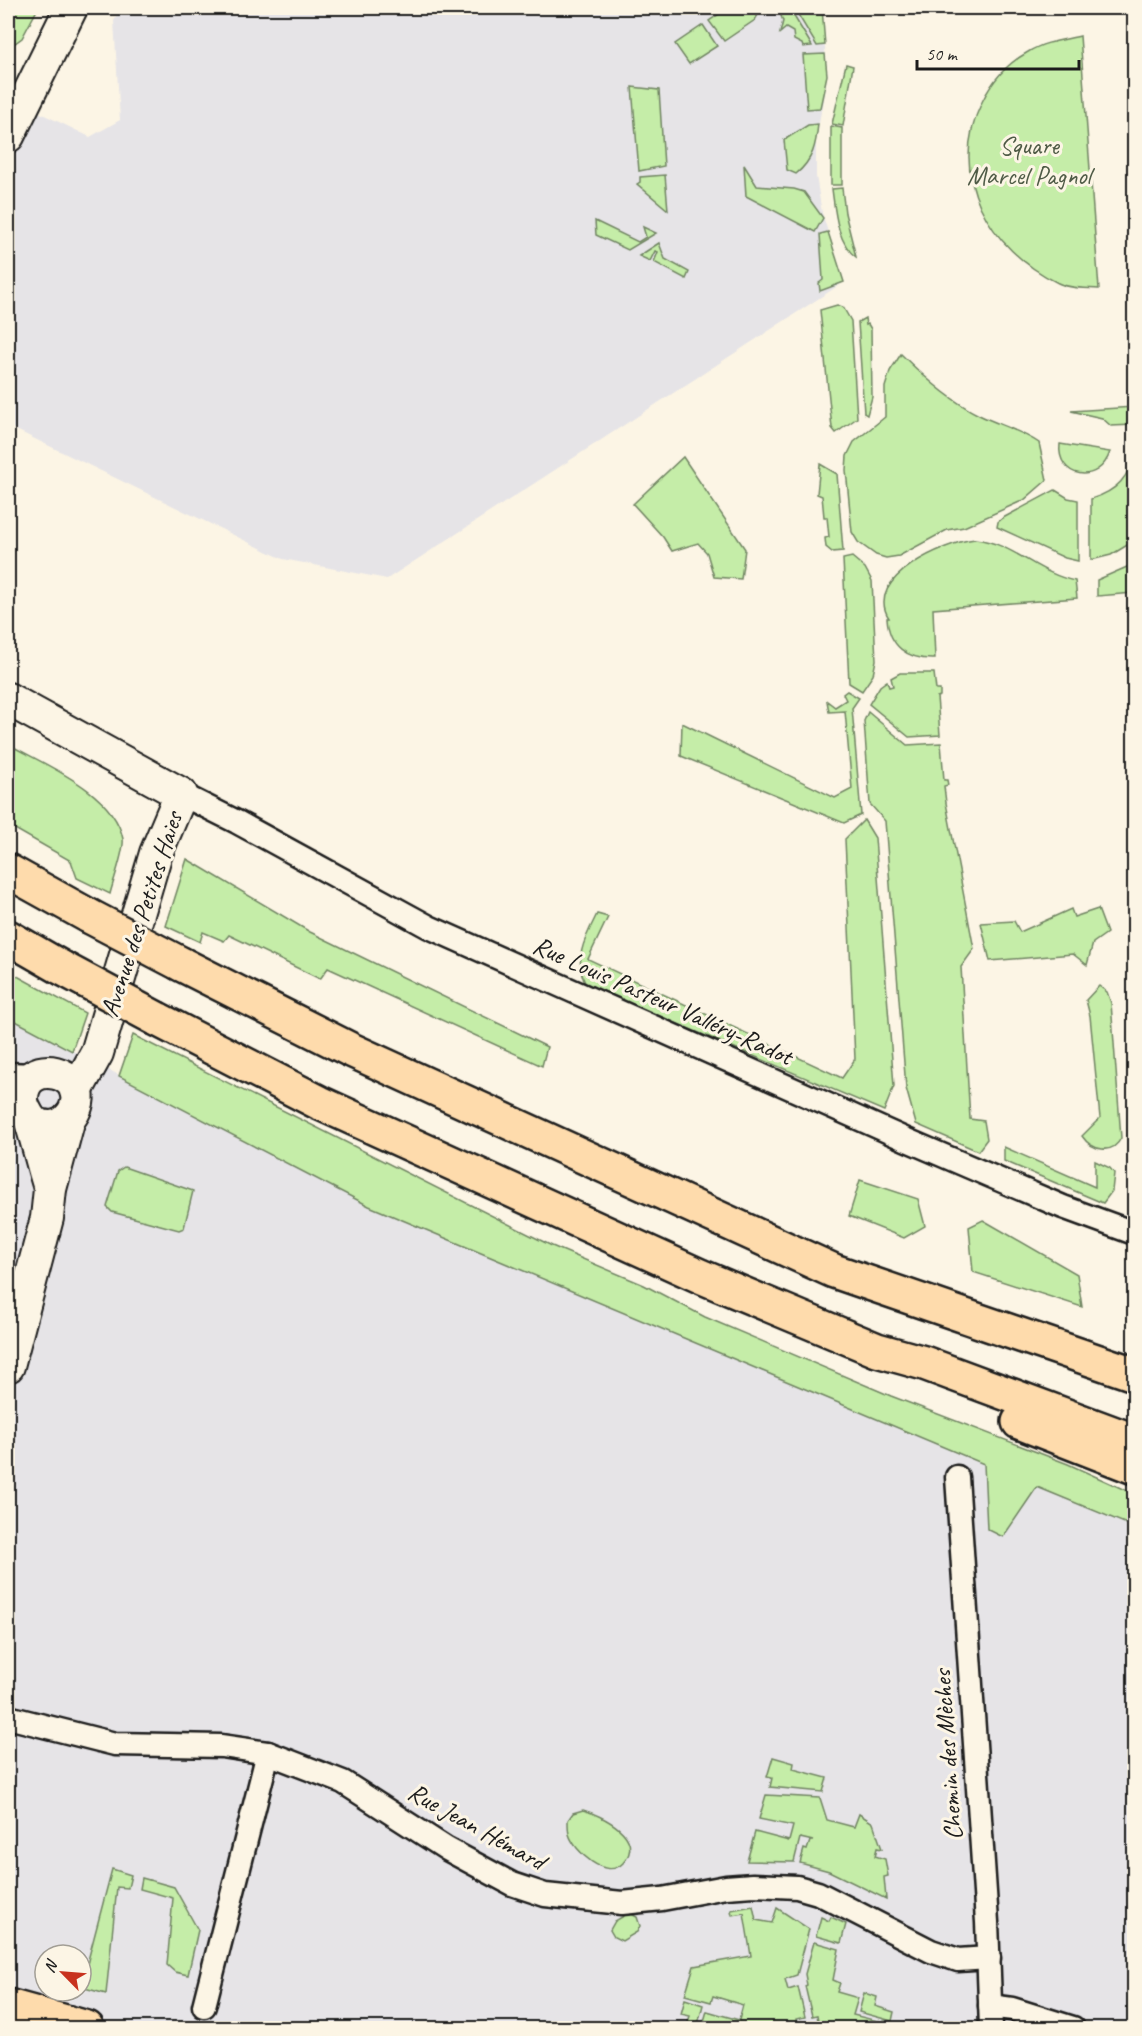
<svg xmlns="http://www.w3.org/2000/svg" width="1142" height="2036" viewBox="0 0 1142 2036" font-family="Caveat,sans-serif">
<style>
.built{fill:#e6e4e7;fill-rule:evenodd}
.green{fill:#c5eda8;stroke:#708462;stroke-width:1.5}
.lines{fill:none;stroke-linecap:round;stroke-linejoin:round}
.street-casing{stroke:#1c1c1c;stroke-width:27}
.secondary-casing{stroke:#1c1c1c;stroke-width:36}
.primary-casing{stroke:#1c1c1c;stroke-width:38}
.highway-casing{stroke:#1c1c1c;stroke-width:38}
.street{stroke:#fcf5e5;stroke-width:22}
.secondary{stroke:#fcf5e5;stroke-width:32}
.primary{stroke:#fedbac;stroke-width:33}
.highway{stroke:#fedbac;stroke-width:33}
.highway-bridge-casing{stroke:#1c1c1c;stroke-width:38;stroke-linecap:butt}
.highway-bridge{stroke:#fedbac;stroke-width:33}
.labels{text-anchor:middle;stroke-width:6;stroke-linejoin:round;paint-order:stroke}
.park-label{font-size:26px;fill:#4f5b46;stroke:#fcf5e5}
.street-label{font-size:26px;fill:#1c1c1c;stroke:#fcf5e5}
</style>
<rect width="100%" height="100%" fill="#fcf5e5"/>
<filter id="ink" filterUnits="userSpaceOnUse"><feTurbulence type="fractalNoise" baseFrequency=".0167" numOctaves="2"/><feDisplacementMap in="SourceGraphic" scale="12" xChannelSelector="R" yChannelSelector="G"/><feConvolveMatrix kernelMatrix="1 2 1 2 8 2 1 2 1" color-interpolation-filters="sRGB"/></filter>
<g filter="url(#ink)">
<g class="built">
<polygon points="120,8 822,8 827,75 816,142 816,176 822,213 844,282 387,579 283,559 8,426 8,161 32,109 90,137 120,120 114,21"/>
<path d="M 8,1017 L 369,1206 L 1134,1527 L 1134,2028 L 8,2028 ZM 45,1955 L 81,1955 L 81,1991 L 45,1991 Z"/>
</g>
<g class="green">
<polygon points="8,8 38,8 22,38 15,43 8,39 8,29 13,20 8,17"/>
<polygon points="728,8 762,8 755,20 724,41 709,21"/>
<polygon points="789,8 812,46 803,47 802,44 794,40 793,32 786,28 780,33 783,21 781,16"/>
<polygon points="794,8 822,8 825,45 817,46"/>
<polygon points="703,25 717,46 689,64 675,44"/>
<path d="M 1080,36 L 1099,289 C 1087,288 1069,289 1058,283 C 989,249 946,176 982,102 C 992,81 1008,63 1028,52 C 1044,42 1062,40 1080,36 Z"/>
<polygon points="825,54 827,75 820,108 807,109 803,55"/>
<polygon points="846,64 853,66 843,126 832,124"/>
<polygon points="632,87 659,90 664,166 639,171"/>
<path d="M 818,124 C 816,145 813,160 796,174 L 787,170 L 784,140 L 808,125 Z"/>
<polygon points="831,126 842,128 842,185 831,185"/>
<polygon points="744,165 757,186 794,189 804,192 823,218 815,232 746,196"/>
<polygon points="665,175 668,210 637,184 640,182 640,177"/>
<path d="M 842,188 L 845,213 L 856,257 C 837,243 835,211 832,189 Z"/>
<polygon points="595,221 638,242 646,237 643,227 656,233 628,250 596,235"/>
<polygon points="828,232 844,282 820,291 819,283 823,280 820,234"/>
<polygon points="659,243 665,259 689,272 686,279 654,262 658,252 655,251 650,261 639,256"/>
<polygon points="837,305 843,307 851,321 857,418 836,433 832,428 820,310"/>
<polygon points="865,318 866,325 868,324 871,329 872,397 867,415 864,413 858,322"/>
<path d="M 901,354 C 923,376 951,401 979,415 C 999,425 1020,430 1039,443 L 1047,480 L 1024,500 L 964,527 L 947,530 L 899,556 L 886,558 L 876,555 L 858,542 L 852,532 L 846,470 L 847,456 L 854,442 L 885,417 L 885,387 L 890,371 Z"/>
<polygon points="1134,407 1134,425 1111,426 1102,418 1071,411"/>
<path d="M 1060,444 L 1110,452 C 1099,486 1056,478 1060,444 Z"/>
<path d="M 1134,451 L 1134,541 L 1111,555 L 1091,560 L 1091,499 C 1117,491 1130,477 1134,451 Z"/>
<polygon points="683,457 745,549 741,579 714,577 707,553 698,543 672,551 663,537 633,504"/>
<polygon points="820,464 837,474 843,551 832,552 826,547 825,538 829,537 827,517 824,517 822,496 817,494"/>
<polygon points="1055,490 1068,498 1078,500 1078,561 1065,558 997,527 998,522 1003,518"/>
<path d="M 975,539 C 1013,543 1038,574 1075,581 L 1077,598 L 933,609 L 935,659 C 907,660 889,646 887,618 L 889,618 C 863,578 946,542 975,539 Z"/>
<polygon points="852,557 865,568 872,581 876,660 873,675 862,691 849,683 843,559"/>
<polygon points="1134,564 1134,593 1097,596 1097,580"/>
<polygon points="900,673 934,673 936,690 940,690 940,696 937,697 940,735 909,737 869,704 880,686 887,681 889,687 893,686 891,678"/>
<polygon points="847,691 859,698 852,708 861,815 844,823 681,756 682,723 835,798 852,789 845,711 829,712 827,701 835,707 846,700 843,694"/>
<polygon points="868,712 907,745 941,743 944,780 947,780 948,785 944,786 946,803 974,949 961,967 970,1119 984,1121 987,1139 978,1151 916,1124 906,1088 885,821 870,804 864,721"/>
<path d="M 8,744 C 45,765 114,792 123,839 C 125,850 113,881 110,894 L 77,878 L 71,861 L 8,825 Z"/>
<path d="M 864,820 L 875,838 L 894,1086 L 884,1111 L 586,985 C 573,959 585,938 597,914 L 608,917 L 588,959 L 842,1078 L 855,1059 L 845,839 Z"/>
<polygon points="187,859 310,932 547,1047 542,1066 328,968 320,979 229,935 224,941 203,932 200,942 166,926"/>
<polygon points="1071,909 1074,917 1098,909 1107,933 1093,943 1087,965 1073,954 990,961 981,923 1014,921 1020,932"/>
<polygon points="8,971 85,1013 72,1051 8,1017"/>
<path d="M 1099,986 L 1107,992 L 1111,1003 L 1121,1138 C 1113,1155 1092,1151 1082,1136 L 1100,1118 L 1090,1016 L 1086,1000 Z"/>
<polygon points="133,1035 552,1246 644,1285 705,1317 891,1396 1068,1464 1134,1494 1134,1527 1037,1487 1003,1537 987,1529 984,1464 369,1206 119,1076"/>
<polygon points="1004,1147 1095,1187 1095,1161 1110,1168 1114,1173 1112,1191 1103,1203 1004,1161"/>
<polygon points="124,1167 193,1191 184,1228 179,1230 112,1212 107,1207 118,1171"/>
<polygon points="860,1180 918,1199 925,1226 904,1238 849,1216"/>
<polygon points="983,1220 1077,1274 1082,1307 973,1272 969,1227"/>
<polygon points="773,1757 794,1763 793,1769 827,1778 823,1792 770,1787 772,1778 767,1777"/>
<polygon points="766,1795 820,1798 827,1820 854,1827 859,1814 873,1823 882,1849 877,1848 875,1856 885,1859 888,1876 884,1877 886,1899 829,1871 800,1863 804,1849 807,1850 810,1841 813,1841 800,1838 794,1862 747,1861 755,1832 789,1841 793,1826 759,1819"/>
<path d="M 583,1810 C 601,1815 647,1837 623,1863 C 606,1881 574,1851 569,1834 C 568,1830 568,1824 568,1820 L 573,1813 Z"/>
<polygon points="112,1869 131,1875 128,1888 117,1887 106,1994 81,1987"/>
<polygon points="142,1878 174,1887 198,1930 188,1975 175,1972 167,1965 173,1898 140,1889"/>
<polygon points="753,1906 756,1920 772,1923 777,1908 809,1929 797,1975 785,1979 788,1990 798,1987 805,2017 796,2019 798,2028 702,2028 707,2011 739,2020 743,2005 713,1996 711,2002 685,1995 694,1966 751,1956 744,1913 732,1915 731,1910"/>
<polygon points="629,1913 637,1917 640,1926 637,1932 622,1941 614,1937 610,1930 615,1921"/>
<polygon points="821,1917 829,1921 831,1917 846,1924 841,1943 816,1936"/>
<polygon points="814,1942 839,1949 833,1980 840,1983 837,1992 858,1998 853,2015 890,2024 889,2028 819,2026 817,2015 812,2016 805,1986 807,1985 805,1974"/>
<polygon points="864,1993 877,1997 875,2006 894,2012 892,2021 859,2012"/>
<polygon points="685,1999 703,2005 697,2028 686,2028 690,2016 681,2014"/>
</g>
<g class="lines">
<defs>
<g id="street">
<polyline points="181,794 237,822 429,927 907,1140 1063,1207 1134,1233"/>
<polyline points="8,1074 34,1075"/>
<polyline points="957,1477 987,1922 991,2028"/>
<polyline points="8,1717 115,1744 222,1746 268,1753 343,1782 447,1849 512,1884 545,1895 622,1903 662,1899 726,1887 753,1885 797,1887 818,1893 931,1951 958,1960 989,1958"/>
<polyline points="204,2006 268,1753"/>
<polyline points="990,2006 1012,2009 1073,2028"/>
</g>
<g id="secondary">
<polyline points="8,136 71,8"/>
<polyline points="8,699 181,794 156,853 97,1053 76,1091"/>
<path d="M 30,1119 C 38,1126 49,1129 59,1125 C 67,1122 72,1116 75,1109 C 91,1071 25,1055 22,1097 C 21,1108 28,1113 31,1122 C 38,1144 43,1166 50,1188"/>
<polyline points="8,1366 47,1218 50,1189 69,1118"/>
</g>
<polyline id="primary" points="8,2006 87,2028"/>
<g id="highway">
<polyline points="8,871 89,916"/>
<polyline points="8,937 62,968"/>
<polyline points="181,964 349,1049 834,1271 1134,1374"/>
<polyline points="157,1019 320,1103 700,1276 877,1350 924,1363 1134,1441"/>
<polyline points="1019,1422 1134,1467"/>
</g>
</defs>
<use href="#street" class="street-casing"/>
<use href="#secondary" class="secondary-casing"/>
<use href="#primary" class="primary-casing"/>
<use href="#highway" class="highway-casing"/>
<use href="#street" class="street"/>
<use href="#secondary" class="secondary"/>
<use href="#primary" class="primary"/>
<use href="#highway" class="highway"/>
<defs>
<g id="highway-bridge">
<polyline points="89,916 181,964"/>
<polyline points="62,968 157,1019"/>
</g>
</defs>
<use href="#highway-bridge" class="highway-bridge-casing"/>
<use href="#highway-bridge" class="highway-bridge"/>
</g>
</g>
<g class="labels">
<g class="park-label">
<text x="1029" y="154">Square<tspan x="1029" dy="30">Marcel Pagnol</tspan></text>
</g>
<g class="street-label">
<text transform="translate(141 914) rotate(-72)" y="9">Avenue des Petites Haies</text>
<text transform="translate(663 1000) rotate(24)" y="9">Rue Louis Pasteur Valléry-Radot</text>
<text transform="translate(947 1755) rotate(-94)" y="9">Chemin des Mèches</text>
<text transform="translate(477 1826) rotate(29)" y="9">Rue Jean Hémard</text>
</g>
</g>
<rect width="1142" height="2036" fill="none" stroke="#fcf5e5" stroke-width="30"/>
<rect x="15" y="15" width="1112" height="2006" fill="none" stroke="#1c1c1c" stroke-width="2" filter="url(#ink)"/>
<g transform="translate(63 1973) rotate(295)"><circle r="28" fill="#fcf5e5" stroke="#a29e95" stroke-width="1.5"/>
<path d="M0-4.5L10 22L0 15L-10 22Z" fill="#c8321e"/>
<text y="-9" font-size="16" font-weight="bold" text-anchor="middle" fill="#1c1c1c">N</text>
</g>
<path d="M917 60v9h162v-9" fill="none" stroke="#1c1c1c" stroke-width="3"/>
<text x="926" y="60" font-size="18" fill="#1c1c1c" stroke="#fcf5e5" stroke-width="4.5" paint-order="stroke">50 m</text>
</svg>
